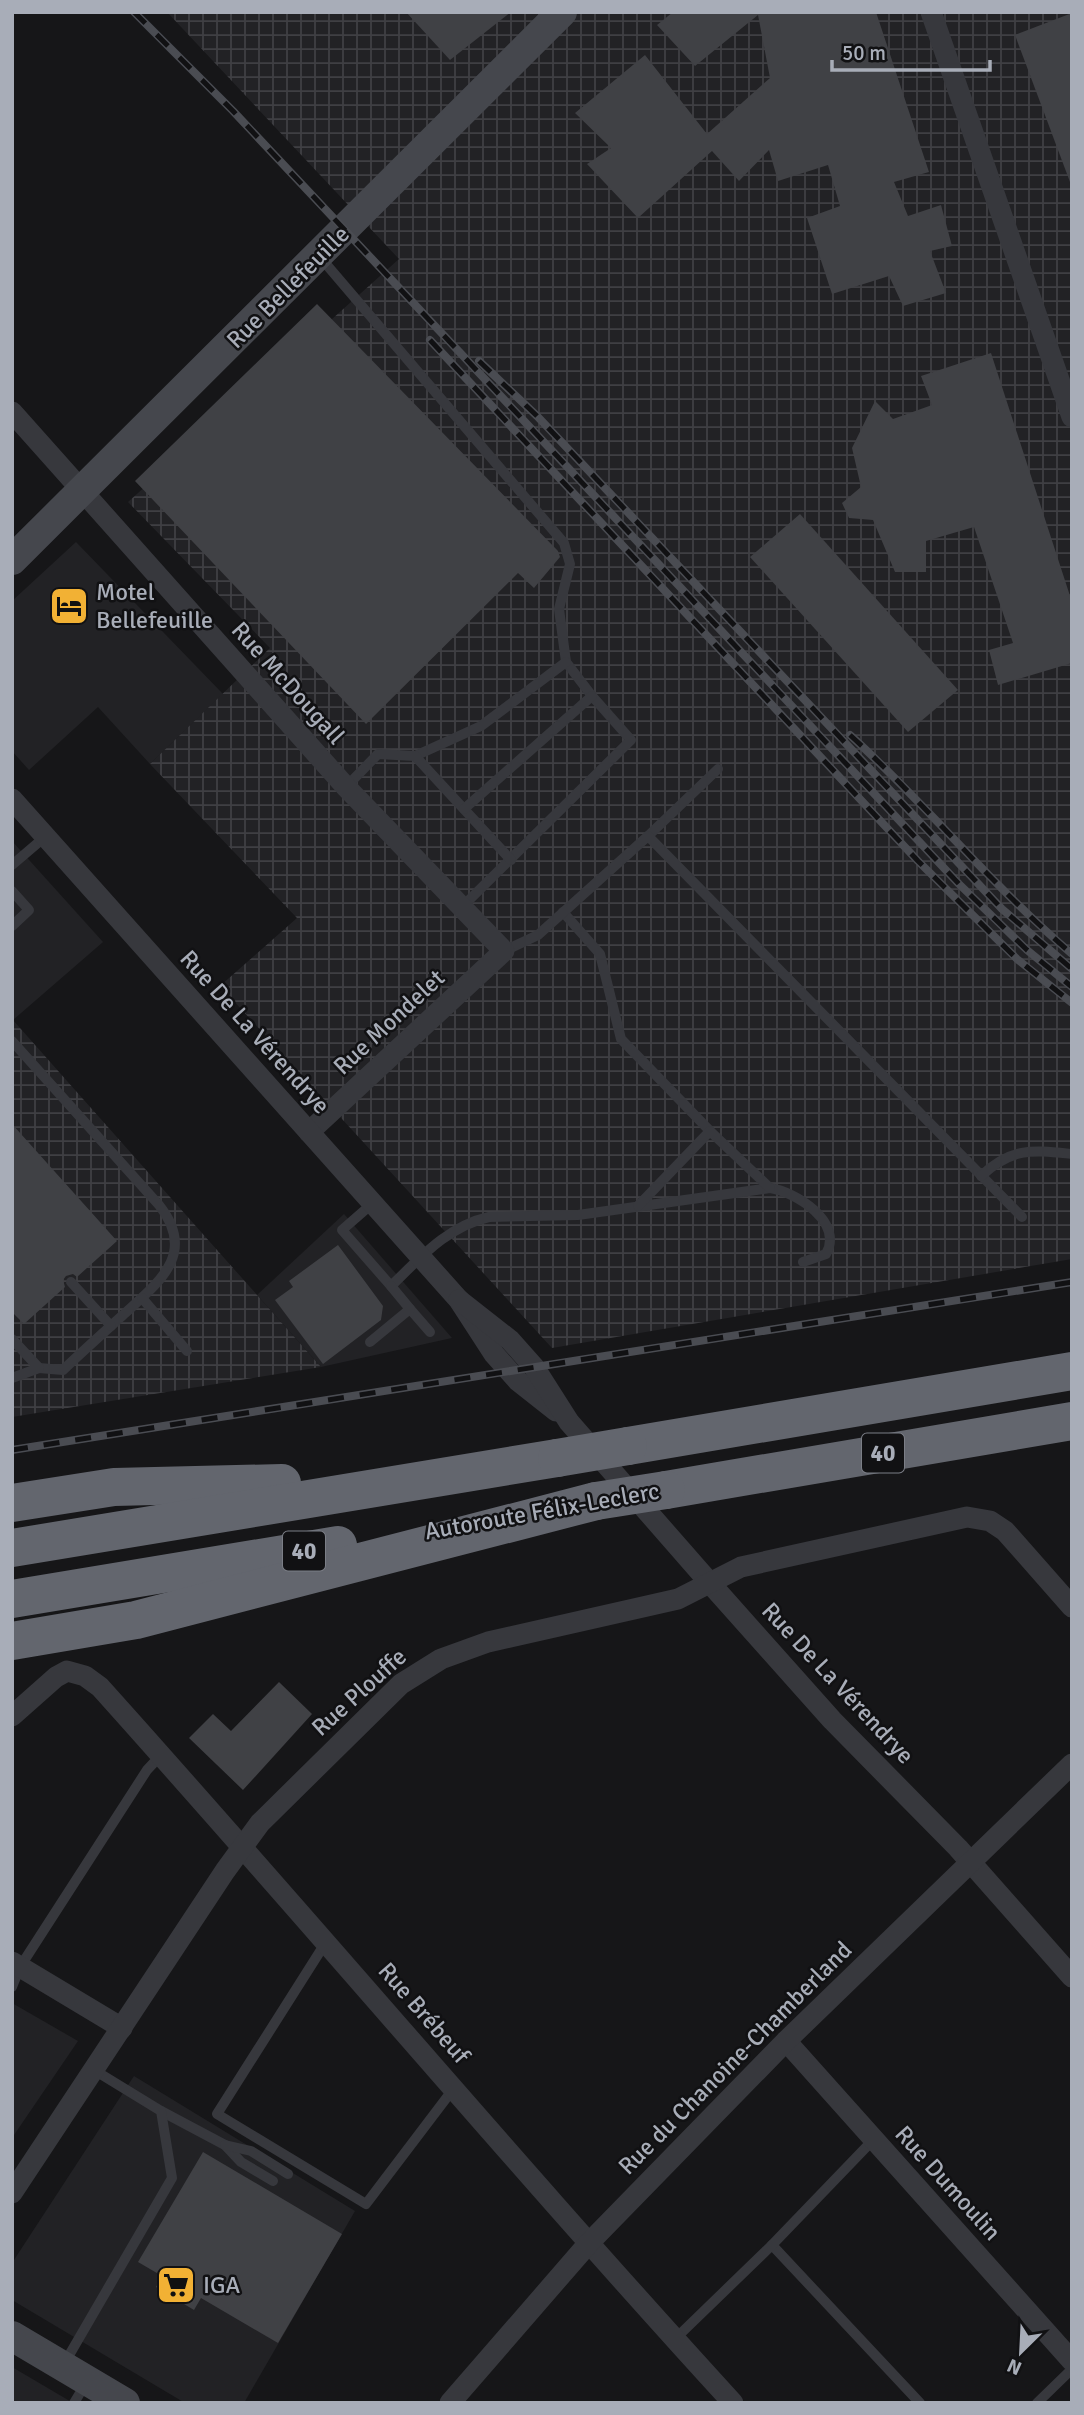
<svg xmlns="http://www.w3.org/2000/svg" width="1084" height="2415" viewBox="0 0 1084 2415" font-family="Signika,sans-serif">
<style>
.built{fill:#222225}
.industrial{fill:url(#industrial-grid)}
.building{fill:#404145}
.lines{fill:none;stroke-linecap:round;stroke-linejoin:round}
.lane{stroke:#37383d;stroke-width:10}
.street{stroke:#37383d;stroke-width:21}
.secondary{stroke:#45474d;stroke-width:30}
.highway{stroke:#63666e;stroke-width:38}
.rail-casing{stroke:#4a4c52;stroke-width:8}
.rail{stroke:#111113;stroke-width:5;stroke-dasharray:16;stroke-linecap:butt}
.highway-bridge{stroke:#63666e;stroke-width:38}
.labels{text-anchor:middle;stroke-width:5;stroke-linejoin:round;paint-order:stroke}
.shield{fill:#111113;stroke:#7b7e86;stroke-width:2}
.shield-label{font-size:23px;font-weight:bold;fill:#a8adb8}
.street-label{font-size:24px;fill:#a8adb8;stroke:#111113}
.poi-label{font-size:24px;fill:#a8adb8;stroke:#111113;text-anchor:start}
</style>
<defs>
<pattern id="industrial-grid" width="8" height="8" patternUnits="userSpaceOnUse" patternTransform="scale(1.75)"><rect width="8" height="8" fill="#222225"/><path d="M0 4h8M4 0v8" fill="none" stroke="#3f3f43"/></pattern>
</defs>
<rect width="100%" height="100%" fill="#161618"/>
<g class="built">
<polygon points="76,542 223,694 150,764 98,707 29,770 12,751 12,601"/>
<polygon points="12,841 103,942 13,1020 12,1019"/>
<polygon points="344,1214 452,1338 321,1367 257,1295"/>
<polygon points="12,2003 78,2041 12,2138"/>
<polygon points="134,2076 355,2211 244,2403 185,2403 12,2300 12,2263"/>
<polygon points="12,2367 63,2397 73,2403 12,2403"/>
</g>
<g class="industrial">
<polygon points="167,12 1072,12 1072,1259 552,1348 220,986 297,918 150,764 270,648 128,502 399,259"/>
<polygon points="12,1019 257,1295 321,1367 12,1417"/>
</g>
<g class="building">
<polygon points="406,12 511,12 450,60"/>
<polygon points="673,12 876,12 929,172 894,182 908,216 941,205 952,246 930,251 946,293 903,306 889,276 832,294 807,218 840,206 828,165 778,181 769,150 739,181 712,151 638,218 587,164 611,148 575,113 645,55 707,134 770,78 758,15 695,66 657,25"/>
<polygon points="1072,13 1072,181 1070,182 1015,35"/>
<polygon points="317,304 558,551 560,557 534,588 518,573 366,724 135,481"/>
<polygon points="991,353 1072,602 1072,663 998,685 989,650 1013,643 974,527 926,541 926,572 895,572 873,520 849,518 842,503 861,487 852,448 875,401 893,419 932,405 921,376"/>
<polygon points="800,514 958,690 908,732 750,557"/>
<polygon points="12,1124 117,1241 77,1277 73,1274 66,1276 63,1280 65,1287 24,1324 12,1312"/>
<polygon points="338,1245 383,1306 381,1320 323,1364 275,1300 293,1287 289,1281"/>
<polygon points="279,1682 312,1714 243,1790 189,1738 213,1714 231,1731"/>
<polygon points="203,2152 342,2234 278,2343 201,2298 194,2310 164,2292 156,2287 162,2276 138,2262"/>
</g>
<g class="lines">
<g class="lane">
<polyline points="320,257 564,543 570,564 559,609 566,662 592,696 631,740 462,907"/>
<polyline points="415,756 481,726 566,662"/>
<polyline points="346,787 378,754 415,756 511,860"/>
<polyline points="464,809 592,696"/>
<polyline points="648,836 718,769"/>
<polyline points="12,865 46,836"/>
<polyline points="12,891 29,910 12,926"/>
<polyline points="563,912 600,954 621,1039 710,1131"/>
<polyline points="504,951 538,935 648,836 1022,1217"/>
<path d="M 12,1041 L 159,1205 C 198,1254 158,1283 123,1315 C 103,1333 83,1351 63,1370 L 39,1368"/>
<path d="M 981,1176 C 1012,1147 1032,1150 1072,1154"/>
<path d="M 373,1203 L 342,1230 L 391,1286 C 420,1258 448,1226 489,1217 L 578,1215 L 770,1188 C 796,1192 844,1222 826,1254 L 803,1262"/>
<polyline points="638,1206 710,1131 770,1188"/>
<polyline points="71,1282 111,1326"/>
<polyline points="142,1298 187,1351"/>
<polyline points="410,1309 430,1332"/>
<polyline points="12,1339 39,1368 12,1378"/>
<polyline points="370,1342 410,1309 391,1286"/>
<polyline points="326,1942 217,2114 366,2204 454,2088"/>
<polyline points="12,1987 20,1967 147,1770 161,1755"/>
<polyline points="161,2111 225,2145 241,2162 273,2181"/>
<polyline points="225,2145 251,2151 288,2174"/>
<polyline points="772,2245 920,2403"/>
<polyline points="675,2339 772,2245 874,2139"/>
<polyline points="64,2364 172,2178 161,2111 94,2070"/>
<polyline points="74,2403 86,2383"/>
<polyline points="1037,2403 1072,2369"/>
</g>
<g class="street">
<polyline points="931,12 1072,417"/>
<polyline points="12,412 346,787 504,951 309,1132"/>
<polyline points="12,799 459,1300 494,1354 518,1381 556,1411"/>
<polyline points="459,1300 510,1340 534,1367 569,1422 709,1582 832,1720 958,1848 1072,1977"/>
<path d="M 12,1716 L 56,1677 L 67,1671 L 85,1676 L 100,1687 C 313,1924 518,2168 733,2403"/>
<polyline points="12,1962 122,2028"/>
<polyline points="786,2041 1072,2361"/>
<polyline points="12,2193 225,1871 260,1823 401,1684 441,1659 488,1642 678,1599 741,1567 967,1517 990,1521 1005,1531 1072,1607"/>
<polyline points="450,2403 588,2244 786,2041 1072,1764"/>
</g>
<g class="secondary">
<polyline points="12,560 562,12"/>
<polyline points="12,2336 125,2403"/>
</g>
<g class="highway">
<polyline points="628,1446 1072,1371"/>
<polyline points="666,1490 1072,1421"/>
<polyline points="12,1503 114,1487 282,1483"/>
<polyline points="12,1548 557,1458"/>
<polyline points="12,1599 338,1545"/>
<polyline points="12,1641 136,1620 596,1501"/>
</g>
<defs>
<g id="rail">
<polyline points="134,12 233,111 959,884 1027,950 1072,987"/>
<polyline points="430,340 918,861 1017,959 1072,1003"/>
<polyline points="479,361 537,416 1002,909 1072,969"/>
<path d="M 850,735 C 927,805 992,886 1072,954"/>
<polyline points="12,1450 1072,1282"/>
</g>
</defs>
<use href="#rail" class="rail-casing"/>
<use href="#rail" class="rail"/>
<g class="highway-bridge">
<polyline points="557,1458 628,1446"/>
<polyline points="596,1501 666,1490"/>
</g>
</g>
<defs>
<symbol id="hotel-square" viewBox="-11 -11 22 22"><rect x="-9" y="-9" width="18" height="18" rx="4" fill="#f2b134" stroke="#111113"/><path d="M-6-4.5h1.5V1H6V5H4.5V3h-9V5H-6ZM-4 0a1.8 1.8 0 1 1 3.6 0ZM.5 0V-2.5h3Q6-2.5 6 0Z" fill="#111"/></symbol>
<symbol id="supermarket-square" viewBox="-11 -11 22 22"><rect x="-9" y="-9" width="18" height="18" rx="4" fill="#f2b134" stroke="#111113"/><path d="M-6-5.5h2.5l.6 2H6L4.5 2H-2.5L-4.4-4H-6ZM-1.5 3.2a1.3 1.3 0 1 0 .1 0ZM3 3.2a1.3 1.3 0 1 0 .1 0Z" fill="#111"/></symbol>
</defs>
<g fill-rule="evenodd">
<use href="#hotel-square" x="47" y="584" width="44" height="44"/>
<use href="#supermarket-square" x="154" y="2263" width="44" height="44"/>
</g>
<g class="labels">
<g class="shield">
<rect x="862" y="1433.5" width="42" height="39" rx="5"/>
<rect x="283" y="1531.5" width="42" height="39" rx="5"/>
</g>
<g class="shield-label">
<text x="883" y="1461">40</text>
<text x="304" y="1559">40</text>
</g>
<g class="street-label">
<text transform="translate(288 287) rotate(-45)" y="8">Rue Bellefeuille</text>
<text transform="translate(288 683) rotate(48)" y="8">Rue McDougall</text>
<text transform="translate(389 1022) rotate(-43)" y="8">Rue Mondelet</text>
<text transform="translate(255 1032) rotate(48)" y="8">Rue De La Vérendrye</text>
<text transform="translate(542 1511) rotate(-10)" y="8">Autoroute Félix-Leclerc</text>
<text transform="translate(838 1683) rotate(47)" y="8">Rue De La Vérendrye</text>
<text transform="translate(359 1692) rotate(-42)" y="8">Rue Plouffe</text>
<text transform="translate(424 2013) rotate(49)" y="8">Rue Brébeuf</text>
<text transform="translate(735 2058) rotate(-45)" y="8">Rue du Chanoine-Chamberland</text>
<text transform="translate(948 2183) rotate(48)" y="8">Rue Dumoulin</text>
</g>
<g class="poi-label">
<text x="96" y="600">Motel<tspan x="96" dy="28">Bellefeuille</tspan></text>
<text x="203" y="2293">IGA</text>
</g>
</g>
<rect width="1084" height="2415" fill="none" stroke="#a8adb8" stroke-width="28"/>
<g transform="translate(1021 2352) rotate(204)" stroke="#111113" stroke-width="5" paint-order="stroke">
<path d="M0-5L12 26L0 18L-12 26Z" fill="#a8adb8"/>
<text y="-10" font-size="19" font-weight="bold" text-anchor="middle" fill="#a8adb8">N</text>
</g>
<path d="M832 60v10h158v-10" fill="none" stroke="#a8adb8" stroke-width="3.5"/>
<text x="842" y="60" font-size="21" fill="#a8adb8" stroke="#111113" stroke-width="5" paint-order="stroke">50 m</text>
</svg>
